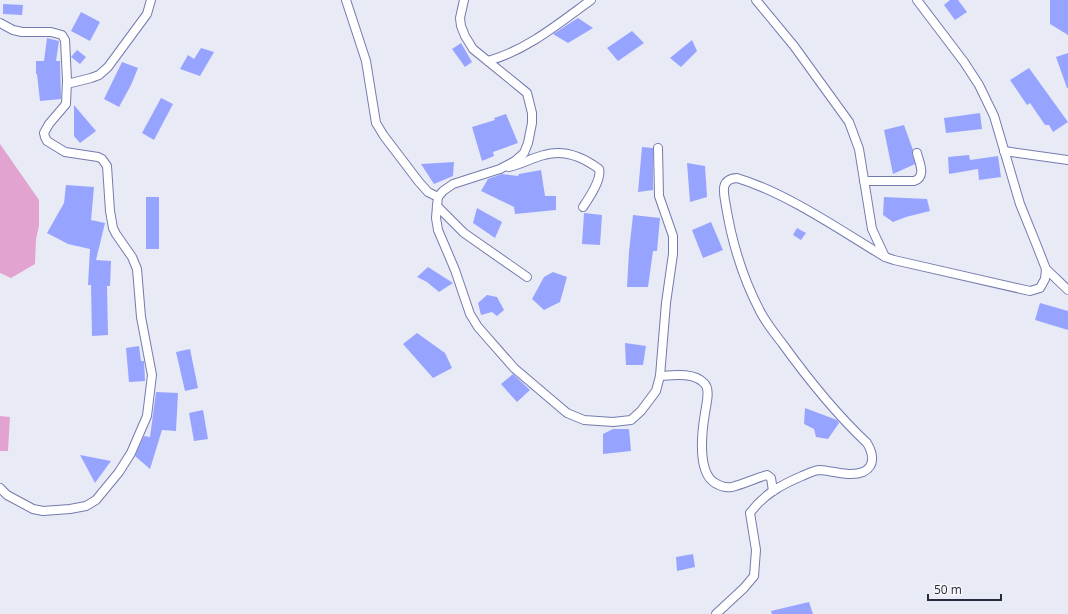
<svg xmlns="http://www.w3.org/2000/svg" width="1068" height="614" viewBox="0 0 1068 614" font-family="'Open Sans',sans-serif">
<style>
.green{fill:#e3a3d1}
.building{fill:#97a4ff}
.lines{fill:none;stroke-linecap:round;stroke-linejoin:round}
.minor-casing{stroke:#737bae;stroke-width:10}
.minor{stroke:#fff;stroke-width:8}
</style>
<rect width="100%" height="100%" fill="#e8eaf6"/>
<g class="green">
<polygon points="0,144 39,200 39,226 36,239 35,264 11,278 0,273"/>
<polygon points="0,416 10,417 8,451 0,451"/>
</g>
<g class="building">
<polygon points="950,0 958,0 967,12 955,20 944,5"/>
<polygon points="1050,0 1068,0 1068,35 1050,24"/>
<polygon points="3,4 23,5 22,15 3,14"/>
<polygon points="81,12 100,22 90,41 71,31"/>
<polygon points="578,18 593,28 568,43 553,34"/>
<polygon points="632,31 644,43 618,61 607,48"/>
<polygon points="47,38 59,41 56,61 60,61 61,99 40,101 37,74 36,74 36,61 44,61"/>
<polygon points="692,40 697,51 681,67 670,58"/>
<polygon points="461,43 472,62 465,67 452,49"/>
<polygon points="201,48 214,52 200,76 180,69 188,55 194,59"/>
<polygon points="77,50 86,57 80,64 71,57"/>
<polygon points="1068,53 1068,88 1067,88 1056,57"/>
<polygon points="122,62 138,68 131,85 119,107 104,99"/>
<polygon points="1029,68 1068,122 1053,132 1049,125 1045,125 1030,103 1027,105 1010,80"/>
<polygon points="161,98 173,104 154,140 142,133"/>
<polygon points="74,105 96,131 80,143 74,136"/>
<polygon points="980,113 982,129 946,133 944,118"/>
<polygon points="506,114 518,143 493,152 494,156 482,161 472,127 495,120 494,118"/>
<polygon points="904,125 913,150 912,154 915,164 893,174 884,130"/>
<polygon points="642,147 653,148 653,190 638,192"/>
<polygon points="969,155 970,160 998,156 1001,177 979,180 978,169 949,174 948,157"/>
<polygon points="454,162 453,176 434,184 421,164"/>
<polygon points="687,163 705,166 707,197 690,202"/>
<polygon points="541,170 545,196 556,196 556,210 515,214 514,207 481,191 488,179 502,174 518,176 519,174"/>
<polygon points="66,185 94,187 91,220 105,223 96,260 111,261 110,286 107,286 108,335 92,336 91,285 88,285 90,249 68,244 47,233 64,203"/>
<rect x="146" y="197" width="13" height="52"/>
<polygon points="884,197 927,199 930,211 906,217 893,222 883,215"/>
<polygon points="477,208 502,222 495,238 473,223"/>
<polygon points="584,213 602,215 600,245 582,244"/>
<polygon points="633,215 660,218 657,251 653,251 648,287 627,287 629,252"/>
<polygon points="711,222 723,250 703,258 692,230"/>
<polygon points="797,228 806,233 801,240 793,235"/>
<polygon points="428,267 453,283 439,292 427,282 417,277"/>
<polygon points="553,272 567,277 560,302 544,310 532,299 544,277"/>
<polygon points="487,295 497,297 504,310 497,316 492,312 481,315 478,303"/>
<polygon points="1040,303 1068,311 1068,330 1035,320"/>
<polygon points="417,333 445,353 452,368 433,378 403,344"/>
<polygon points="625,343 646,346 643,365 626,365"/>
<polygon points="139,346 141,361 144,361 145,381 129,382 126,348"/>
<polygon points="190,349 198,388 185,391 176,352"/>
<polygon points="513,374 530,390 517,402 501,384"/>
<polygon points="156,392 178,393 176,431 162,430 150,469 135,456 144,436 150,437"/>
<polygon points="805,408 837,420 839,423 828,439 816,437 814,429 804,424"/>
<polygon points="203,410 208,439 194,441 189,413"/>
<polygon points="613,429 629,429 631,451 603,454 603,434"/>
<polygon points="80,455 111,461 95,483"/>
<polygon points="693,554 695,567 677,571 676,557"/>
<polygon points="809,602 813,614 772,614 771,611"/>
</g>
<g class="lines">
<defs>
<g id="minor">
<polyline points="346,0 366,61 376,123 384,136 419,182 428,192 438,197"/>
<polyline points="464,0 460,18 461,26 465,36 473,49 527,93 532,113 532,123 528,143 524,153 515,161 500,169 453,184 443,191 438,197 437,206 436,218 438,230 455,270 470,314 478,327 514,368 567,413 584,420 613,422 631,420 641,411 656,391 660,376 666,303 673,254 673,236 659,196 658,148"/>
<polyline points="756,0 794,46 849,122 859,149 872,229 885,257"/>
<polyline points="0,23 13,30 22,32 51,32 62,35 65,40 67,80 66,104 49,124 44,133 45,137 47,141 65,152 98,157 102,159 107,166 110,211 113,228 116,234 132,257 137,269 141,317 152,375 147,416 131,453 119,472 96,500 86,506 70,509 43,511 33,509 7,495 0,488"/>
<path d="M 488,61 C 527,50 558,24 591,0"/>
<polyline points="67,84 91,78 99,75 108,67 147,14 151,0"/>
<polyline points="1004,151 1068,160"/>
<path d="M 509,167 C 522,164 532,158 544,155 C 564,149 583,157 599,169 C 602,179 589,198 583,207"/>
<path d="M 864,181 L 914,181 C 927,177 919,162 917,153"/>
<polyline points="437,206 464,233 527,277"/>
<polyline points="1046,269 1068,290"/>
<path d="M 660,376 C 673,375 694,372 704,383 C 711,389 706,405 705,413 C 702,431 697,472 715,483 C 720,486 726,488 732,487 C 744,484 756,478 767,475 L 771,478 L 773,491"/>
<path d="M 716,614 L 744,588 L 754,576 L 756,550 L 750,513 C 764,494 781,485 802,476 C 807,474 814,470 820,470 C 833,471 850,477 863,472 C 876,466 873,453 867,443 C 835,413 808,379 782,343 C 775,334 767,324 761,313 C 744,281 732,243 726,206 C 724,194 719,179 737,178 C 787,193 840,230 885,257 L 894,260 L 1030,291 L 1040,288 L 1045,279 L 1046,269 L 1035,241 L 1020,204 L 994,116 L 979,85 L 964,62 L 917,0"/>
</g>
</defs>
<use href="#minor" class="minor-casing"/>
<use href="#minor" class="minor"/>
</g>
<path d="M928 594v6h73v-6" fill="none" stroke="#262a3f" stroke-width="2"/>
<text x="934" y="594" font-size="12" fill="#262a3f" stroke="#f8f8f8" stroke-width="3" paint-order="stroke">50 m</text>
</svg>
